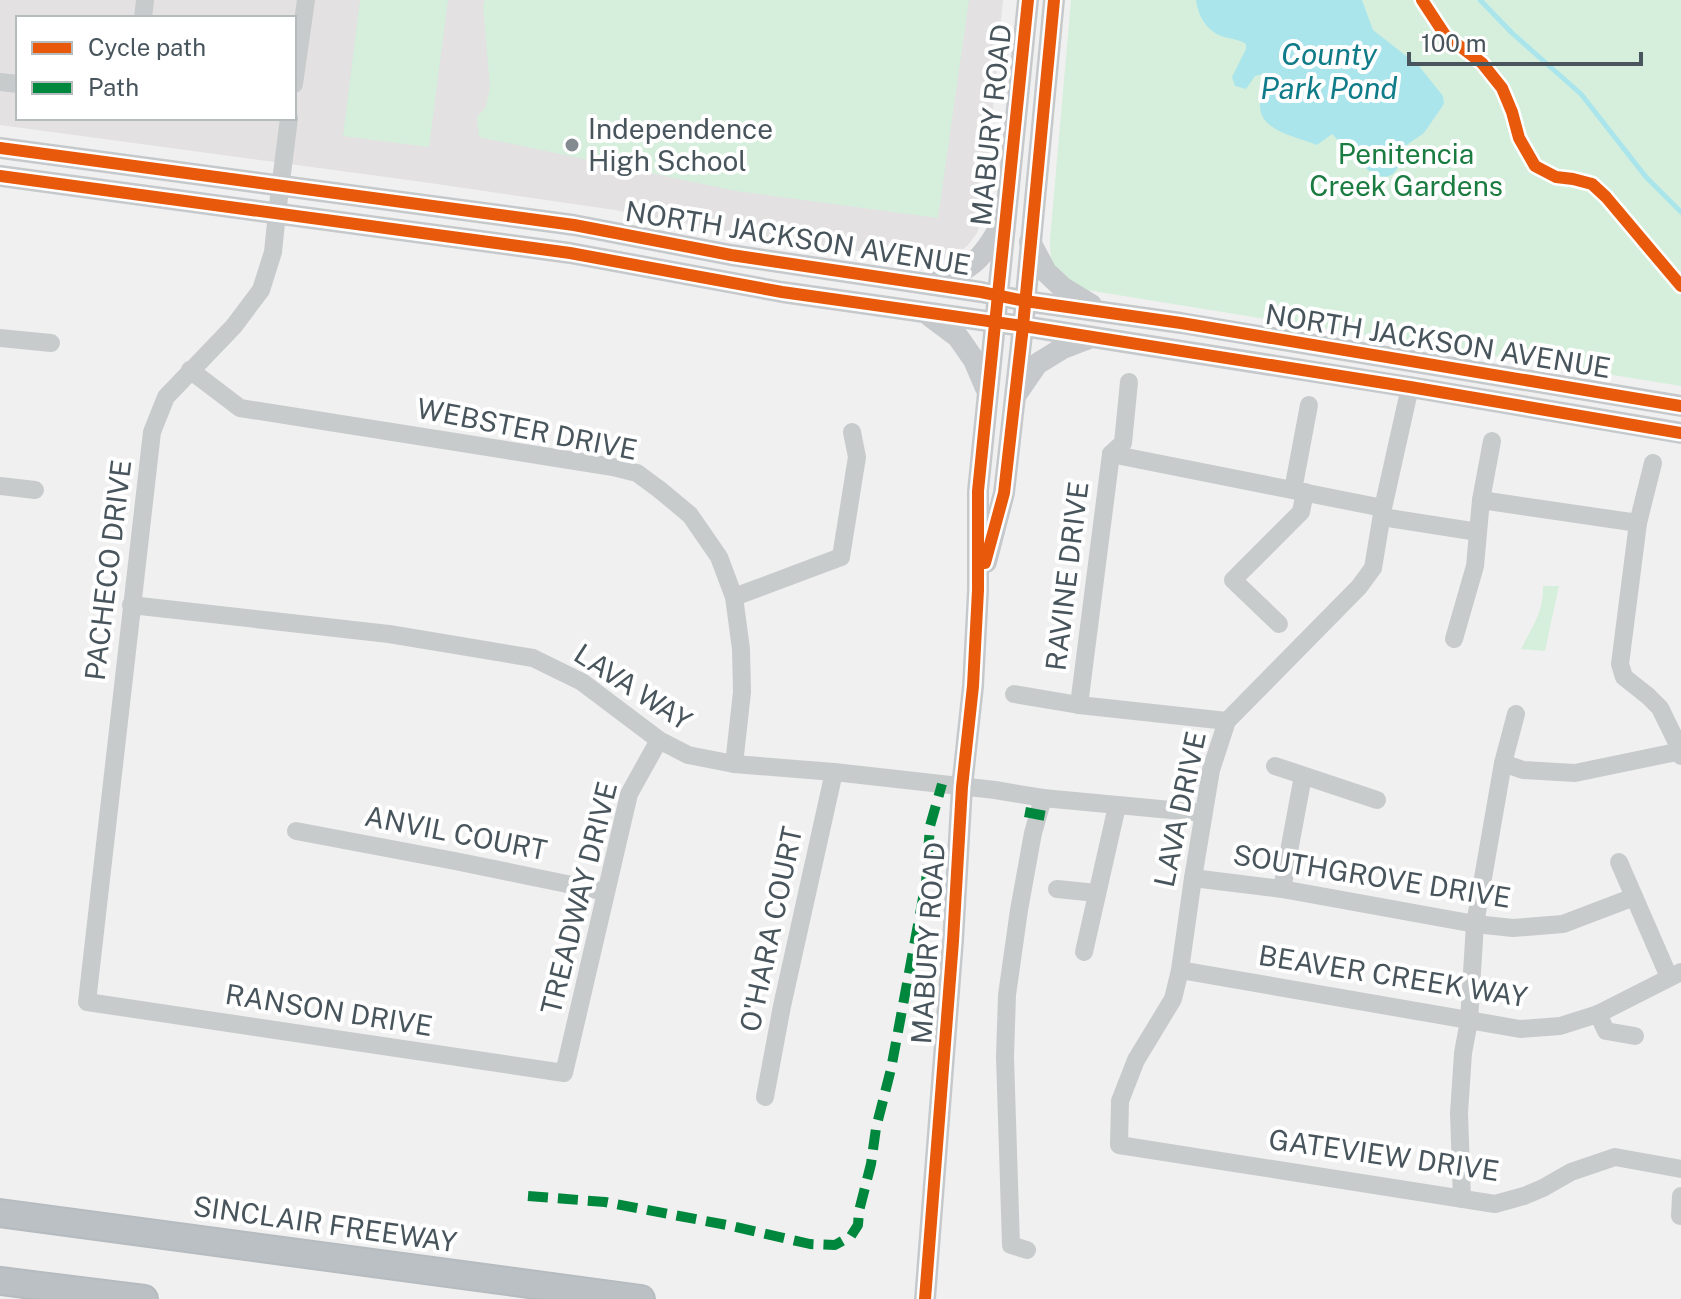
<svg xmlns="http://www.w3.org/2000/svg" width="1681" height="1299" viewBox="0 0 1681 1299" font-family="'Public Sans',sans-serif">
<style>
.education{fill:#e3e1e2;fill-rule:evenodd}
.green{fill:#d6efdc}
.water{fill:#abe5ec}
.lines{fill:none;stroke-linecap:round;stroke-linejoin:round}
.stream{stroke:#abe5ec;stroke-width:5}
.highway-casing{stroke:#b5bbbf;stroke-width:30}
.minor{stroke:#c8cbcc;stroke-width:18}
.major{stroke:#c6c9cb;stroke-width:22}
.highway{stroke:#bbc0c4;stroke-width:26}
.quiet{stroke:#00873e;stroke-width:10;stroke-dasharray:20 10;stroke-linecap:butt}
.cycleway-casing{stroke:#fff;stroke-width:17}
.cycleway{stroke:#e8590c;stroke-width:12}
.poi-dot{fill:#838b90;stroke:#fff;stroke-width:3}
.labels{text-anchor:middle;stroke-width:8;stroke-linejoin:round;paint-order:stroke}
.street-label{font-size:28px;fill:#48555c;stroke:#fff}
.poi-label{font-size:28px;fill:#48555c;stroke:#fff;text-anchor:start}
.park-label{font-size:28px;fill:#1a7c40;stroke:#fff}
.water-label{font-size:30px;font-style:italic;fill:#107c89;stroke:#fff}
</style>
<rect width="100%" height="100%" fill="#f1f0f0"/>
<path class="education" d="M 0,0 L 1003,0 L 983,217 L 977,233 L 968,245 L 957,255 L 939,261 L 786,242 L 615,210 L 423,182 L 0,125 ZM 18,18 L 294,18 L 294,118 L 18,118 Z"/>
<g class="green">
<polygon points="360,0 448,0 429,147 343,136"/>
<polygon points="485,0 969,0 938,218 736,191 479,137 477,117 486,107 490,87 483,5"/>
<path d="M 1071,0 L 1681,0 L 1681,386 L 1074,288 C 1053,272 1050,265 1050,239 Z"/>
<path d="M 1543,586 L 1559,586 L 1545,651 L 1521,649 C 1532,627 1544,611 1543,586 Z"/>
</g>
<path class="water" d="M 1196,0 L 1362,0 L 1373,30 L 1419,66 L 1443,96 L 1444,104 L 1424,133 L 1405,146 C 1393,211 1354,156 1332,134 L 1317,145 C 1296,136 1253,131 1261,98 C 1262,92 1267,85 1269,80 L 1263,74 L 1255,76 L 1246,89 L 1235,86 L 1232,77 L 1246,49 L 1246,44 C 1238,39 1230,39 1221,36 C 1206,30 1198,16 1196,0 Z"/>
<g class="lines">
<polyline class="stream" points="1480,0 1512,33 1581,94 1646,177 1681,212"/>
<defs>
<g id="highway">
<polyline points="0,1213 641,1299"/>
<polyline points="0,1281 144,1299"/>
</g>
</defs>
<use href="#highway" class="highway-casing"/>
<g class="minor">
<polyline points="143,18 145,0"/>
<polyline points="0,82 18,84"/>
<polyline points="294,84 306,0"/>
<polyline points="289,118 277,213 273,252 261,290 234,326 166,397 152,432 87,1002 564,1073 629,794 659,740"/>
<polyline points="0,338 51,343"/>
<polyline points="190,370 240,408 613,467 637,473 660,490 690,515 719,557 734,597 741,649 742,692 734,764"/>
<polyline points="1410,387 1383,508 1373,568 1359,587 1227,721 1211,770 1193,878 1180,970 1173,999 1136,1060 1120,1101 1119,1145 1495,1204 1524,1196 1543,1188 1571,1172 1615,1157 1681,1169"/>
<polyline points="1111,454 1383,508"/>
<polyline points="1111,454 1123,443 1129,382"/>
<polyline points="1653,463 1638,523 1620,664 1624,677 1648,696 1660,708 1681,751 1681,756"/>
<polyline points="0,486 35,490"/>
<polyline points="1293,490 1309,405"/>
<polyline points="1481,500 1638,523"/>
<polyline points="1382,517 1478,532"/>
<polyline points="734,597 841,557 857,457 852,432"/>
<polyline points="131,605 389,634 533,658 582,682 659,740 688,755 734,764 834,772 995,790 1043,798 1203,813"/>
<polyline points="1279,624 1233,580 1301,512 1305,492"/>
<polyline points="1454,639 1475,566 1481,500 1492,441"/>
<polyline points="1014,694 1079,705 1227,721"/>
<polyline points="1079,705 1111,454"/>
<polyline points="1503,763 1523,770 1575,773 1681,751"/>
<polyline points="1275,766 1377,800"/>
<polyline points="296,831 455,861 606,892"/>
<polyline points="1619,862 1669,977"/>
<polyline points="1193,878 1282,889 1475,924 1513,928 1563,924 1634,897"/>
<polyline points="1057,889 1097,893"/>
<polyline points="1282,889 1303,776"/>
<polyline points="1084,952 1117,806"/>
<polyline points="1180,970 1520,1029 1560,1026 1598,1014 1681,972"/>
<polyline points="1598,1014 1606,1031 1635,1036"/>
<polyline points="765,1097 782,1006 834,772"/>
<polyline points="1462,1199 1459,1113 1463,1053 1469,1021 1475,924 1503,763 1516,714"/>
<polyline points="1680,1216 1681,1196"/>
<polyline points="1027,1250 1011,1245 1005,1057 1007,995 1019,910 1033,833 1043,798"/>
</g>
<g class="major">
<polyline points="0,148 574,225 731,255 981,292 1025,301 1181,323 1681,406"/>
<polyline points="0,176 570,253 782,292 1023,326 1410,387 1681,433"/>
<polyline points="1030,242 1046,272 1063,288 1091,305"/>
<path d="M 929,283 C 973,269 979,263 1002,224"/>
<polyline points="930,316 958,337 974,360 986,388"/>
<polyline points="1017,393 1037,364 1063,348 1089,338"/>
<polyline points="986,562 1004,493 1023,326 1054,0"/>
<polyline points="925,1299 953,941 962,787 973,686 978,590 978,491 1028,0"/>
</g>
<use href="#highway" class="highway"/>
<g class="quiet">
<polyline points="1025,812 1046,816"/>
<polyline points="528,1196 605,1202 727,1225 810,1244 835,1245 851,1236 858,1225 859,1211 871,1164 876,1128 891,1069 926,882 930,826 942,784"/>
</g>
<defs>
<g id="cycleway">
<polyline points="1422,0 1445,35 1482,63 1502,88 1512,112 1519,138 1535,166 1556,177 1573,179 1592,184 1606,197 1681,286"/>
<polyline points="0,148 574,225 731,255 981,292 1025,301 1181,323 1681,406"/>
<polyline points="0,176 570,253 782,292 1023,326 1410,387 1681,433"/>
<polyline points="985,563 1004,493 1023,326 1054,0"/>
<polyline points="925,1299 953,941 962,787 973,686 978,590 978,491 1028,0"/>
</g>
</defs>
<use href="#cycleway" class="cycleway-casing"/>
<use href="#cycleway" class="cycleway"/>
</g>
<circle class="poi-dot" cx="572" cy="145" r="8"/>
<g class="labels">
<g class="street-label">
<text transform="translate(991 125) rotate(-84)" y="10">MABURY ROAD</text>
<text transform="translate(798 238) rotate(9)" y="10">NORTH JACKSON AVENUE</text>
<text transform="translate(1438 341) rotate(9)" y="10">NORTH JACKSON AVENUE</text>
<text transform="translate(527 429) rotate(11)" y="10">WEBSTER DRIVE</text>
<text transform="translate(108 570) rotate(-83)" y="10">PACHECO DRIVE</text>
<text transform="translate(1067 576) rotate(-83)" y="10">RAVINE DRIVE</text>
<text transform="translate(633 687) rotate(33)" y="10">LAVA WAY</text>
<text transform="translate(1180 809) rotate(-78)" y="10">LAVA DRIVE</text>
<text transform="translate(456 833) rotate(11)" y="10">ANVIL COURT</text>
<text transform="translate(1372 876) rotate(9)" y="10">SOUTHGROVE DRIVE</text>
<text transform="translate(579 898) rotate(-76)" y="10">TREADWAY DRIVE</text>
<text transform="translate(771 929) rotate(-78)" y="10">O'HARA COURT</text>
<text transform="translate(928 943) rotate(-86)" y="10">MABURY ROAD</text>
<text transform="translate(1393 976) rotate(9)" y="10">BEAVER CREEK WAY</text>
<text transform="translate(329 1010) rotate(9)" y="10">RANSON DRIVE</text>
<text transform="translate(1384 1155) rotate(8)" y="10">GATEVIEW DRIVE</text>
<text transform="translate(325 1224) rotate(8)" y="10">SINCLAIR FREEWAY</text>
</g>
<g class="poi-label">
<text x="588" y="139">Independence<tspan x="588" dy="32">High School</tspan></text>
</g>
<g class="park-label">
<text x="1406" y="164">Penitencia<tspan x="1406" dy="32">Creek Gardens</tspan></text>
</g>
<g class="water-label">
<text x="1329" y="65">County<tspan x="1329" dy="34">Park Pond</tspan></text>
</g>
</g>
<rect x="16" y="16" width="280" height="104" fill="#ffffff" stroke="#b6bbbe" stroke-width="2"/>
<rect x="32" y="42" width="40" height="12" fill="#e8590c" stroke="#b6bbbe" stroke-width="2"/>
<text x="88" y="56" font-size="24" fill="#48555c">Cycle path</text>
<rect x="32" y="82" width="40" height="12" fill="#00873e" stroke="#b6bbbe" stroke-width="2"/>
<text x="88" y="96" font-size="24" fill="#48555c">Path</text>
<path d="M1409 52v12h232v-12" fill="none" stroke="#48555c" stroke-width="4"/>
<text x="1421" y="52" font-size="24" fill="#48555c" stroke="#ffffff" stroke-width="6" paint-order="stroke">100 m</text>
</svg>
